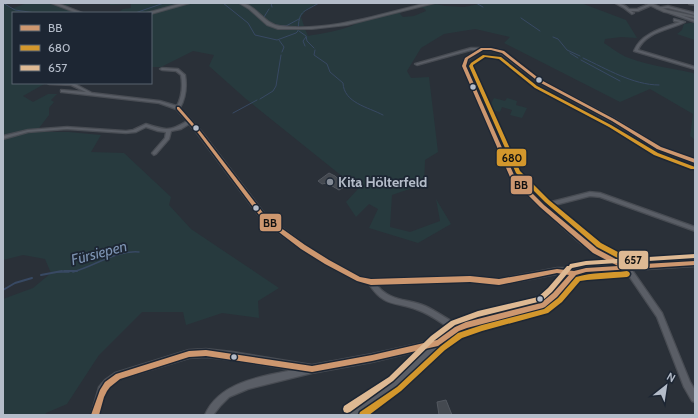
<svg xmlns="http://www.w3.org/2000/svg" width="698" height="418" viewBox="0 0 698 418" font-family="Cabin,sans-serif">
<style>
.green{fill:#273a3e}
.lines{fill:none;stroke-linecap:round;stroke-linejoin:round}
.stream-far2{stroke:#384963;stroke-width:1}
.stream-far1{stroke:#384963;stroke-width:1.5}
.stream{stroke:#384963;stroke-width:2}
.building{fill:#444950;stroke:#52575f}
.minor-casing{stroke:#484c53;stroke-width:2.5}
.secondary-casing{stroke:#484c53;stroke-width:2}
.minor{fill:#5a5e66;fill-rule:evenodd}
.secondary{fill:#595d64;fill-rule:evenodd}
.bus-1-casing{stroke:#1d2633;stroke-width:3}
.bus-2-casing{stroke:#1d2633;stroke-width:3}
.bus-3-casing{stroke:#1d2633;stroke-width:3}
.bus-1{fill:#cd976f;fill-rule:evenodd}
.bus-2{fill:#d3972c;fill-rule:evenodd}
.bus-3{fill:#deb993;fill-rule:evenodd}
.bus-dot{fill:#b4bcc9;stroke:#1d2633;stroke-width:1.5}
.poi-dot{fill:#848b96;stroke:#1d2633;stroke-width:1.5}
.labels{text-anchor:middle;stroke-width:3.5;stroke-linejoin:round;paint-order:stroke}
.poi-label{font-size:14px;font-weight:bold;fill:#b4bcc9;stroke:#1d2633;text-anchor:start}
.water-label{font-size:15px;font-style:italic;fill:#7c92b1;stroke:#1d2633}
.line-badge{stroke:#1d2633;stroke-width:1.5}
.pale-badge-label{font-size:11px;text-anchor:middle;font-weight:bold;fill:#111}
</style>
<rect width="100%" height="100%" fill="#2a3038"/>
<g class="green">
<polygon points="3,3 5,3 11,9 27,3 74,3 62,8 78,13 13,13 13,83 46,83 23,96 33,102 48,94 57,94 51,100 54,102 49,108 49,115 36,132 69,132 101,135 91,152 124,153 171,197 169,205 191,229 279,288 258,301 259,318 222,313 186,325 183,312 142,312 99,355 67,404 46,413 45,415 3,415 3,299 33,288 51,273 45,259 23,255 3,260"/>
<path d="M 111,3 L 319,3 L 306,10 L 301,17 L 304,26 L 286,26 L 305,29 L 308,36 C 319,34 353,29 359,21 L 402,11 L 400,14 L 403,17 L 414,16 L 426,11 L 425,9 L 420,7 L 436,4 L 445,6 L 464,7 L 484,3 L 581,3 L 626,20 L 637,38 L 621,37 L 605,39 L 604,43 C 612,48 620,55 629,58 C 650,66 672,68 693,73 L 695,75 L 695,140 L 690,136 L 693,114 L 650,89 L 620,102 L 504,43 L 510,37 L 475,29 L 444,34 L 421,48 L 407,71 L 411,78 L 429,77 L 438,152 L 425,160 L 424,184 L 392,195 L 390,227 L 410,232 L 440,221 L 436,199 L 451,224 L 418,243 L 369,228 L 378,209 L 369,204 L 356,217 L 346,202 L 358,189 L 246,99 L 209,66 L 214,55 L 193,51 L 161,67 L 151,67 L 151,13 L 101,13 L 119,12 L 123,9 L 131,8 L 131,4 L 110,5 Z"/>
<polygon points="695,22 695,40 677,34 682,30 684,24"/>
<polygon points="494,98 505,101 507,98 517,101 516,105 527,108 522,118 510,115 512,110 502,107 500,112 488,109"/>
</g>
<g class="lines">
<g class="stream-far2">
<polyline points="3,3 15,10 36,13"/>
<path d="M 223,3 L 248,23 L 255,35 L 277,40 L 296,33 L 298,31 C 299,10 302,13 319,3"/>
<polyline points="271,3 272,7"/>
<polyline points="476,3 483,7"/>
<polyline points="135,13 164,3"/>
<polyline points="521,18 540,31"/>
<polyline points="265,19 264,17 269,9"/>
<polyline points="275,25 286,26 299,19"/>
<polyline points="299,31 306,36 307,41 314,48"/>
<polyline points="553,37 558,39 567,50 580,56"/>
<polyline points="279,40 284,47 282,52"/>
<polyline points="305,46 303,41 306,37"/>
<path d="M 315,50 L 314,55 L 327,64 L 330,72 L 343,83 C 344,103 368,107 383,115"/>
<polyline points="570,53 578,58"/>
<path d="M 583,58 C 607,69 633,85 659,85"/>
<polyline points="581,60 620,81"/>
<polyline points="260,99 273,91 276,86 281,55"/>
<polyline points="233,113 257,100"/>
</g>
<g class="stream-far1">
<polyline points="57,272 69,272"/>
<path d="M 73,272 C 95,266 116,250 139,252"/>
</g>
<g class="stream">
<polyline points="64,271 77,271"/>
<polyline points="41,275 62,271"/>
<polyline points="3,290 15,283 32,278"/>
</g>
</g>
<g class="building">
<polygon points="329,173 335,176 346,186 339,190 327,183 322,184 318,181"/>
<polygon points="446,400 452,415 439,415 437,402"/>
</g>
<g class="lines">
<defs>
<g id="minor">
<path d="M 615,3 C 620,3 625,5 629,9 L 637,9 L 649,4 L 652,5 L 638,11 L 631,11 L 634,13 L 632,14 L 624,8 Z"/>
<polygon points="689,3 695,3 695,5 689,4"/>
<polygon points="668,6 695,13 695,15 668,8 658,9 656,8"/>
<polygon points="670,11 695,20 695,22 669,13 668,12"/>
<path d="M 674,19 L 685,22 C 669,30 645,32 638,50 L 695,67 L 695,69 L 634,51 C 641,33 663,28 680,22 L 674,21 Z"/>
<path d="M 471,48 L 489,48 L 501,50 L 541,80 L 615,119 L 661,147 L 695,159 L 695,163 L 657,149 L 611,121 L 539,82 L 499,52 L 489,50 L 481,50 L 468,60 L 466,66 L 514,175 L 543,204 L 590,192 L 600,193 L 695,227 L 695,231 L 600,197 L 590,196 L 547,207 L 597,249 L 627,265 L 695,260 L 695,266 L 632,270 L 662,313 L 690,382 L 695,390 L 695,402 L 692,401 L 684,387 L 657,317 L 625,270 L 586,273 L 576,275 L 557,297 L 545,307 L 480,324 L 459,332 L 441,346 L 398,387 L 358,415 L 347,415 L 348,412 L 392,381 L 426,349 L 372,362 L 312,373 L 248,389 L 229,397 L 221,405 L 213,415 L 205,415 C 219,382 262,376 294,370 L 233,360 L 206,357 L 189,358 L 120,379 L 111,386 L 105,392 L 99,415 L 91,415 L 99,387 L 105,380 L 115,373 L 189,350 L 206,349 L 233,352 L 312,365 L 372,354 L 436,340 L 451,329 C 440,322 430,314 418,310 C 395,301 385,308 369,284 L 357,281 L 325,264 L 301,249 L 263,221 L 197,133 L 189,124 L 181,129 L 171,131 L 169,139 L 156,154 L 154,155 L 152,153 L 165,138 L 166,132 L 158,131 L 146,127 L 136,132 L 126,133 L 67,129 L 28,132 L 3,139 L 3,136 L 28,130 L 67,127 L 126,131 L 133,130 L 146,124 C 164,130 170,132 187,121 L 176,109 L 159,103 L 62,92 L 61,92 L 61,90 L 86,92 L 71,85 L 49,84 L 47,83 L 73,83 L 92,93 L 160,101 L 177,106 C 182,96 183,86 181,75 L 176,71 L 162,70 L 160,69 L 162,68 L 178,69 L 185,75 C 187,87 186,97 180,108 L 201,131 L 267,217 L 305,245 L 329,260 L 360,277 L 371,279 L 470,276 L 499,279 L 557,268 L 567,268 L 574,270 L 586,267 L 617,265 L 593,253 L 578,241 L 540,207 L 510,177 L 462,66 L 465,58 L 477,50 L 471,50 L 417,65 L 415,64 ZM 557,274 L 569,274 L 553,293 L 541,302 L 480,318 L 458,325 C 447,319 436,311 425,306 C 408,299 388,301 377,285 L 470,282 L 499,285 Z"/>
</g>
<g id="secondary">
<polygon points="51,3 57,3 83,13 77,13"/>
<polygon points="183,3 190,3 151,14 146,13"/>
<path d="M 239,3 C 256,3 263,24 280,26 C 329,32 380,14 427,3 L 435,3 L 347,25 L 312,29 L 278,29 L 267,25 L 249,9 Z"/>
<polygon points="645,3 651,3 667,10 695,16 695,18 664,12"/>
</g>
</defs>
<use href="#minor" class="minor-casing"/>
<use href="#secondary" class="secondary-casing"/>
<use href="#minor" class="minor"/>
<use href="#secondary" class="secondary"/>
<defs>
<polygon id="bus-1" points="481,48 491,48 504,51 541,80 614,119 661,147 695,159 695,163 657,149 612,121 539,82 502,53 491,50 483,50 468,59 466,66 514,175 544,205 597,249 627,265 695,261 695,265 586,272 576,275 557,297 545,307 543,308 467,328 459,331 438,346 372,361 312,372 206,356 189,357 120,379 110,387 107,391 104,397 99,415 91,415 100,390 105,382 116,374 189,351 206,350 312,366 372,355 437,340 455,327 466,322 541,303 553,293 569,275 557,273 499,285 470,282 371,285 357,281 325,264 301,249 263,220 198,133 177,109 177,107 179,107 200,131 267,218 305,245 329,260 360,277 371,279 470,276 499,279 557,269 574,271 586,268 618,266 593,253 540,207 510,177 462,66 465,58"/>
<g id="bus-2">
<polygon points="483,55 501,57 537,86 611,125 658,153 695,167 695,169 691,169 654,155 609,127 535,88 499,59 485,57 473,65 473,66 520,171 549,200 601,243 631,259 632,261 631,263 627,263 597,247 545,202 516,173 469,66 471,63"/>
<path d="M 627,271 L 629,272 L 630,274 L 629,276 L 627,277 L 587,280 L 580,281 L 562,302 L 548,313 L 482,331 L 462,338 L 445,350 L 401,391 L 369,415 L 359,415 L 360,412 L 397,387 L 441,346 L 458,333 L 482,325 L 544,309 L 558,298 L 576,277 C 592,272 610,273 627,271 Z"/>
</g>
<polygon id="bus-3" points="695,254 695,258 586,265 572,268 552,292 542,301 478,317 455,325 435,340 393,381 350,412 347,413 344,412 343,409 344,406 389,377 431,336 451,321 478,311 538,297 548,288 567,266 569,266 570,264 586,261"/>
</defs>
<use href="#bus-1" class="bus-1-casing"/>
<use href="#bus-2" class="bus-2-casing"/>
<use href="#bus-3" class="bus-3-casing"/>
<use href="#bus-1" class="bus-1"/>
<use href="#bus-2" class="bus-2"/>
<use href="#bus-3" class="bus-3"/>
</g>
<g class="bus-dot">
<circle cx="539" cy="80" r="3.5"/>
<circle cx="473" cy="87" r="3.5"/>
<circle cx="196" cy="128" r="3.5"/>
<circle cx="256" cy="208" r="3.5"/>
<circle cx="540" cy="299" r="3.5"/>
<circle cx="234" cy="357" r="3.5"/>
</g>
<circle class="poi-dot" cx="330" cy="182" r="4"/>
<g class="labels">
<g class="poi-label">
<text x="338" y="187">Kita Hölterfeld</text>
</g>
<g class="water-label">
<text transform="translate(99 253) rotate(-15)" y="5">Fürsiepen</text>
</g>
</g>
<g class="line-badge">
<rect x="496" y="148" width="31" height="19" rx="4" fill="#d3972c"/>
<rect x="510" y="175" width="23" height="20" rx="4" fill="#cd976f"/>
<rect x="259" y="213" width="23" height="19" rx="4" fill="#cd976f"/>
<rect x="618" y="250" width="31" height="20" rx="4" fill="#deb993"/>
</g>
<g class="pale-badge-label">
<text x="512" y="162">680</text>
<text x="521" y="189">BB</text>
<text x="270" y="227">BB</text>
<text x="633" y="264">657</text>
</g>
<rect width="698" height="418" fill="none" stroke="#b4bcc9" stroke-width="8"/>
<rect x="12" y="12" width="140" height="72" fill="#1d2633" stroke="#59626f"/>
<rect x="20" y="25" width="20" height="6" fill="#cd976f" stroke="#59626f"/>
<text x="48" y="32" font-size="12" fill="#b4bcc9">BB</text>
<rect x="20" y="45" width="20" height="6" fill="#d3972c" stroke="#59626f"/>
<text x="48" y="52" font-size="12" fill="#b4bcc9">680</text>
<rect x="20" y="65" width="20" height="6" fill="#deb993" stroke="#59626f"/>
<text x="48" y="72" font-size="12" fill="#b4bcc9">657</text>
<g transform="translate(666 386) rotate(30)" stroke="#1d2633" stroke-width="3" paint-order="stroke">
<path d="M0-3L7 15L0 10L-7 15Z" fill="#b4bcc9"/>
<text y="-6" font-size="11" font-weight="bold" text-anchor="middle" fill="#b4bcc9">N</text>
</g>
</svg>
